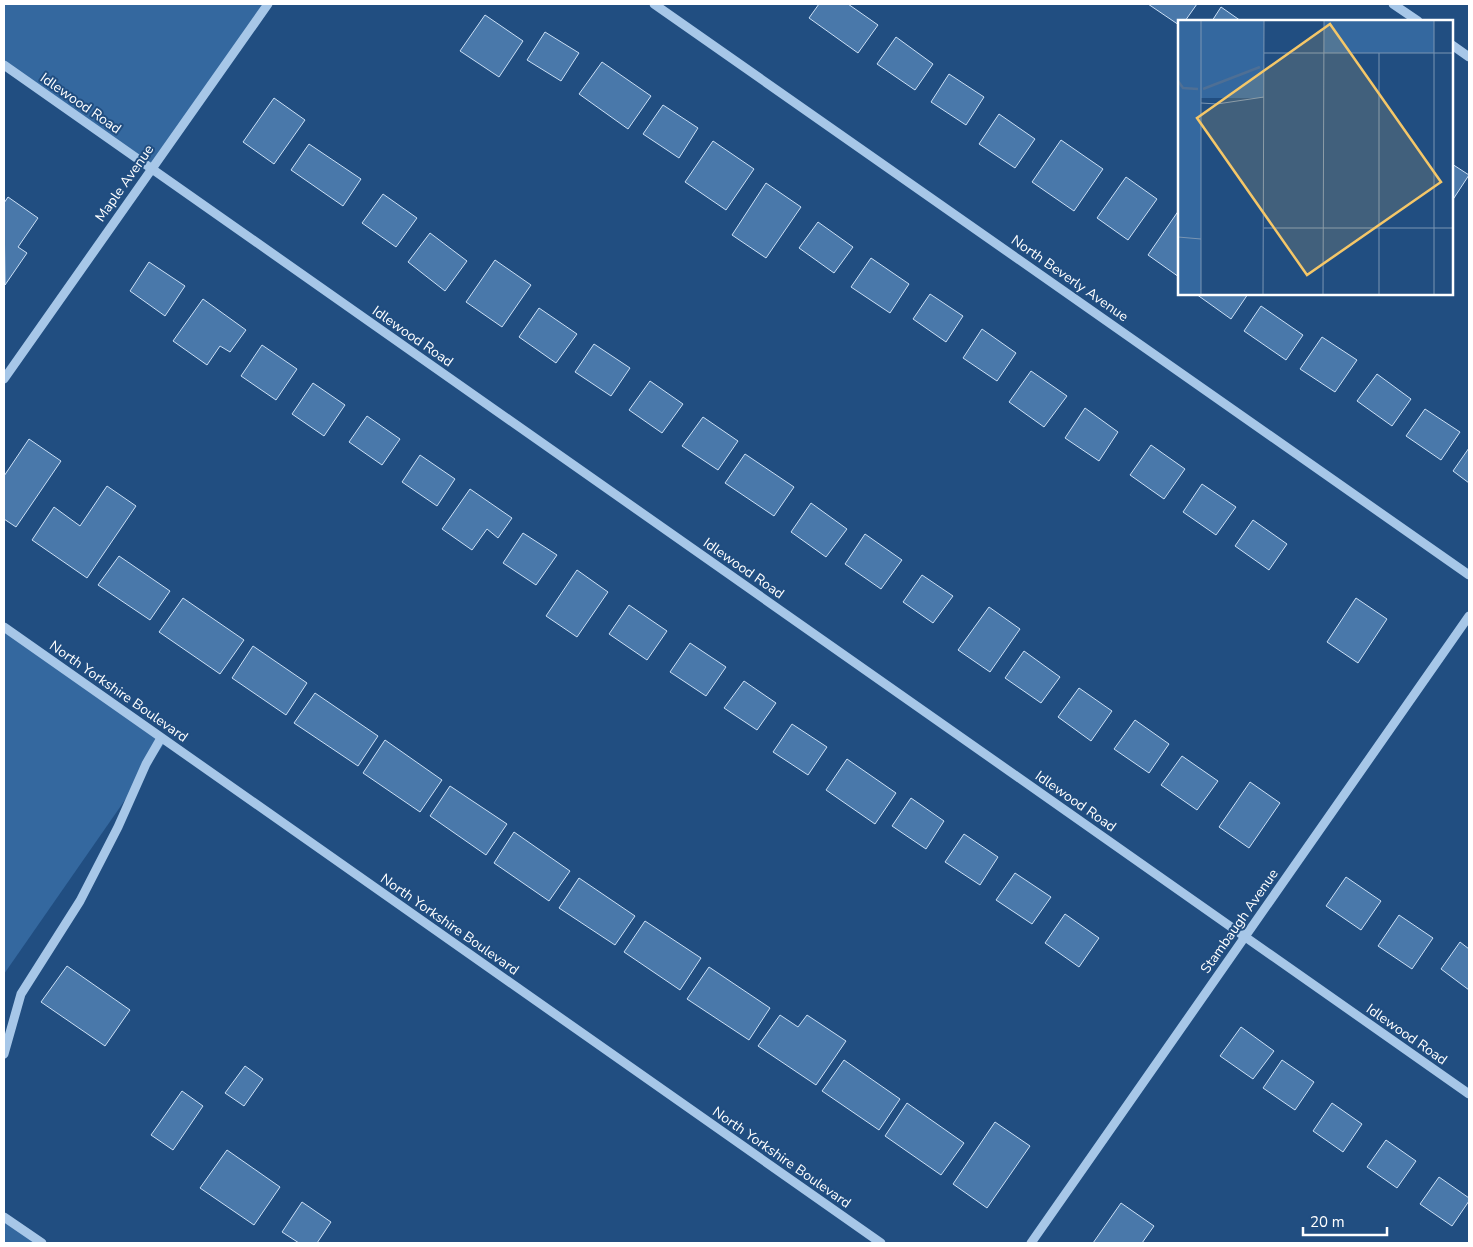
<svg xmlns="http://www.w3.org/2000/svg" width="1473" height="1247" viewBox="0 0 1473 1247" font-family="'Nunito Sans',sans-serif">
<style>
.green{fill:#34689f}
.building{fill:#4978aa;stroke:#cbe0f6}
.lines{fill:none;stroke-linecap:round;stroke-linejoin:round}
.minor{stroke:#a7c7e8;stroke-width:9}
.labels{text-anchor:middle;stroke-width:4;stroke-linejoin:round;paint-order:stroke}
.street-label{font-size:14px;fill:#fff;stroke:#214e81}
.inset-river{fill:none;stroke:#4e6f95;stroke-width:2.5}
.inset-road{fill:none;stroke:#7a95b3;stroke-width:1}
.view{fill:#f5c768;fill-opacity:0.15;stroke:#f5c768;stroke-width:2.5}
.inset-edge{fill:none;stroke:#fff;stroke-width:2.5}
</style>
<rect width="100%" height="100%" fill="#214e81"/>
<g class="green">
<polygon points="4,4 268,4 151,169 4,65"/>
<polygon points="4,627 166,741 4,974"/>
<polygon points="4,1217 42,1243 4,1243"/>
</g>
<g class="building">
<polygon points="819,4 848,4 878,25 858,53 809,18"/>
<polygon points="1148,4 1197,4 1185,21 1179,21 1179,25"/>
<polygon points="1221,7 1241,21 1212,21"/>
<polygon points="485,15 523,41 499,77 460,51"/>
<polygon points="545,32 579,53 561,81 527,60"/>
<polygon points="896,37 933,64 915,90 877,64"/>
<polygon points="602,62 651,96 628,129 579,94"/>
<polygon points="949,74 984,97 966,125 931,102"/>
<polygon points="274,98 305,120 274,164 243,142"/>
<polygon points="663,105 698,128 679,158 643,134"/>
<polygon points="999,114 1035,139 1015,168 979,144"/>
<polygon points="1061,140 1103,169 1074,211 1032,182"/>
<polygon points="713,141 754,169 726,210 685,182"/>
<polygon points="309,144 361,179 343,206 291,170"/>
<polygon points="1452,164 1469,175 1452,201"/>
<polygon points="1126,177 1157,199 1128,240 1097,218"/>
<polygon points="766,183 801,207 766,258 732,235"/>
<polygon points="383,194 417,218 396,247 362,223"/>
<polygon points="8,197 38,218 18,247 27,253 5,285 4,203"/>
<polygon points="1179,210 1179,277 1148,255"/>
<polygon points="818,222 853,247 834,273 799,248"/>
<polygon points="430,233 467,261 445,291 408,262"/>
<polygon points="871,258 909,284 890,313 851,287"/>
<polygon points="495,260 531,285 502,327 466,302"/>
<polygon points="149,262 185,286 165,316 130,291"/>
<polygon points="930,294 963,316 946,342 913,319"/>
<polygon points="1196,294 1248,294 1231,319"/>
<polygon points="203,299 246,330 230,352 220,346 207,365 173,341"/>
<polygon points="1261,306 1303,335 1286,360 1244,331"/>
<polygon points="539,308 577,334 556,363 519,337"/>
<polygon points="982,329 1016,353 997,381 963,358"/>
<polygon points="1322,337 1357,360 1335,392 1300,369"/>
<polygon points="594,344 630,368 611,396 575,372"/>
<polygon points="262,345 297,369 276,400 241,376"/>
<polygon points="1031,371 1067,396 1044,427 1009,402"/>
<polygon points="1377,374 1411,399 1392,426 1357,401"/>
<polygon points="650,381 683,404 662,433 629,410"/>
<polygon points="313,383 345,405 324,436 292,414"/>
<polygon points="1085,408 1118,432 1099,461 1065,438"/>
<polygon points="1425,409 1460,432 1441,460 1406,436"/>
<polygon points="367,416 400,439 382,465 349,442"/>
<polygon points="703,417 738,441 718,470 682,446"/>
<polygon points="29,439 61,461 16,527 4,519 4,476"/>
<polygon points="1151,445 1185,469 1164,499 1130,475"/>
<polygon points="1469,448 1469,483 1453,471"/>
<polygon points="745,454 794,487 774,516 725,483"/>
<polygon points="420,455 455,479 437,506 402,482"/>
<polygon points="1202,484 1236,507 1216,535 1183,512"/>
<polygon points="107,486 136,506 87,578 32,540 54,507 80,526"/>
<polygon points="470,489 512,518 498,538 487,529 472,550 442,529"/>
<polygon points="811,503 847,529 826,557 791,532"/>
<polygon points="1253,520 1287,544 1269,570 1235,546"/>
<polygon points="523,533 557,555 536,585 503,563"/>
<polygon points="865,534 902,560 881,589 845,564"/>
<polygon points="119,556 170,591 150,620 98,585"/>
<polygon points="577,570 608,592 577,637 546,616"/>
<polygon points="922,575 953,596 933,623 903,602"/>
<polygon points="183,598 244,640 220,674 159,632"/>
<polygon points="1356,598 1387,619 1358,663 1327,642"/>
<polygon points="629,605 667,631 647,660 609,634"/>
<polygon points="989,607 1020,629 990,672 958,650"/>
<polygon points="690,643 726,667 706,696 670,672"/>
<polygon points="253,646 307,683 286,715 232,678"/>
<polygon points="1024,651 1060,677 1041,703 1005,678"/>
<polygon points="744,681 776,703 757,730 724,708"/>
<polygon points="1079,688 1112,711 1091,741 1058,717"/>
<polygon points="315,693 378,736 358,766 294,723"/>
<polygon points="1135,720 1169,744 1149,773 1114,749"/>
<polygon points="792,724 827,747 808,775 773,752"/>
<polygon points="385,740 442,780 420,812 363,773"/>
<polygon points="1182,756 1218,781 1197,810 1161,785"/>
<polygon points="847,759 896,793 875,824 826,790"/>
<polygon points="1250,782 1280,803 1249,848 1219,827"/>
<polygon points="450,786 507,824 486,855 430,816"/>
<polygon points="911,798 944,821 926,849 892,826"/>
<polygon points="514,832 570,871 549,901 494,863"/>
<polygon points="964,834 998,857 980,885 945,862"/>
<polygon points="1015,873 1051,897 1032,924 996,900"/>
<polygon points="1346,877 1381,901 1361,930 1326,906"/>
<polygon points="579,878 635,916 615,945 559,908"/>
<polygon points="1065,914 1099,938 1079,967 1045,943"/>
<polygon points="1399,915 1433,938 1412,969 1378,946"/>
<polygon points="645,921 701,958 680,990 624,952"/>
<polygon points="1460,942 1469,949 1469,990 1441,969"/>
<polygon points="67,966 130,1010 105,1046 41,1002"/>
<polygon points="709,967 770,1008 749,1040 687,999"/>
<polygon points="780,1015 798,1027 807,1015 846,1041 816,1085 758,1046"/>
<polygon points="1241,1027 1274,1051 1253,1079 1220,1056"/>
<polygon points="844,1060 900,1099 879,1130 822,1091"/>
<polygon points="1282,1060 1314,1082 1295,1110 1263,1088"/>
<polygon points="245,1066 263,1079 244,1106 225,1093"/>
<polygon points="182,1091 203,1106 173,1150 151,1135"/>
<polygon points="907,1103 964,1143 941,1175 885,1136"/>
<polygon points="1332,1103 1362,1124 1343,1152 1313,1131"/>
<polygon points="995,1122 1030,1146 987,1208 953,1184"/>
<polygon points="1386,1140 1416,1161 1397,1188 1367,1167"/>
<polygon points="227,1150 280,1187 254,1225 200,1188"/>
<polygon points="1439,1177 1469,1198 1469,1201 1452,1226 1420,1204"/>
<polygon points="302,1202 331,1222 317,1243 299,1243 282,1232"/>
<polygon points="1121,1203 1154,1226 1142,1243 1093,1243"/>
</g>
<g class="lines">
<g class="minor">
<polyline points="654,4 1469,575"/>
<polyline points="1393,4 1418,21"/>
<polyline points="1452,45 1469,57"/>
<polyline points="4,65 1469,1094"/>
<polyline points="4,379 268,4"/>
<polyline points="4,627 881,1243"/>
<polyline points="4,1054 21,994 80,901 118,827 146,764 161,738"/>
<polyline points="4,1217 42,1243"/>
<polyline points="1031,1243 1469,616"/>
</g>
</g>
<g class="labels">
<g class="street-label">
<text transform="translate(81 103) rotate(35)" y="5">Idlewood Road</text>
<text transform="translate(124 183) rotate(-55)" y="5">Maple Avenue</text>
<text transform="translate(1070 278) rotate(35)" y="5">North Beverly Avenue</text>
<text transform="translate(413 336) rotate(35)" y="5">Idlewood Road</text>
<text transform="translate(744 568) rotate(35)" y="5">Idlewood Road</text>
<text transform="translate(119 691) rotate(35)" y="5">North Yorkshire Boulevard</text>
<text transform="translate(1076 801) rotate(35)" y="5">Idlewood Road</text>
<text transform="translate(1239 921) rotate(-55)" y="5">Stambaugh Avenue</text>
<text transform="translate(450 924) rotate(35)" y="5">North Yorkshire Boulevard</text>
<text transform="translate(1407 1034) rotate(35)" y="5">Idlewood Road</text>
<text transform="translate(782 1157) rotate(35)" y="5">North Yorkshire Boulevard</text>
</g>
</g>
<g transform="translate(1178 20)">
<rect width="275" height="275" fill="#214e81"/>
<path d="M 0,0 L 86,0 L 86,78 L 23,78 L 23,275 L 0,275 ZM 146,0 L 256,0 L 256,33 L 146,33 Z" fill="#34689f"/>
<path class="inset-river" d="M 0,61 L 5,68 L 20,69M 25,69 L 82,47"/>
<path class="inset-road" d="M 86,33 L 275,33M 23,83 L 39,84 L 86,77M 86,208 L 275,208M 0,217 L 23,219M 23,275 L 23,0M 85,275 L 86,0M 145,275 L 146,0M 201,275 L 201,33M 256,275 L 256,0"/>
<path class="view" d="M 152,4 L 263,162 L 129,255 L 19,98 Z"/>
<rect width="275" height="275" class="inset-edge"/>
</g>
<rect width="1473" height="1247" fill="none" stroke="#ffffff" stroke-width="10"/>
<path d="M1303 1227v8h84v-8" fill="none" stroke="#ffffff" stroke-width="2.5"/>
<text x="1310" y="1227" font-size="15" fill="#ffffff" stroke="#214e81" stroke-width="4" paint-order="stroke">20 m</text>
</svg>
